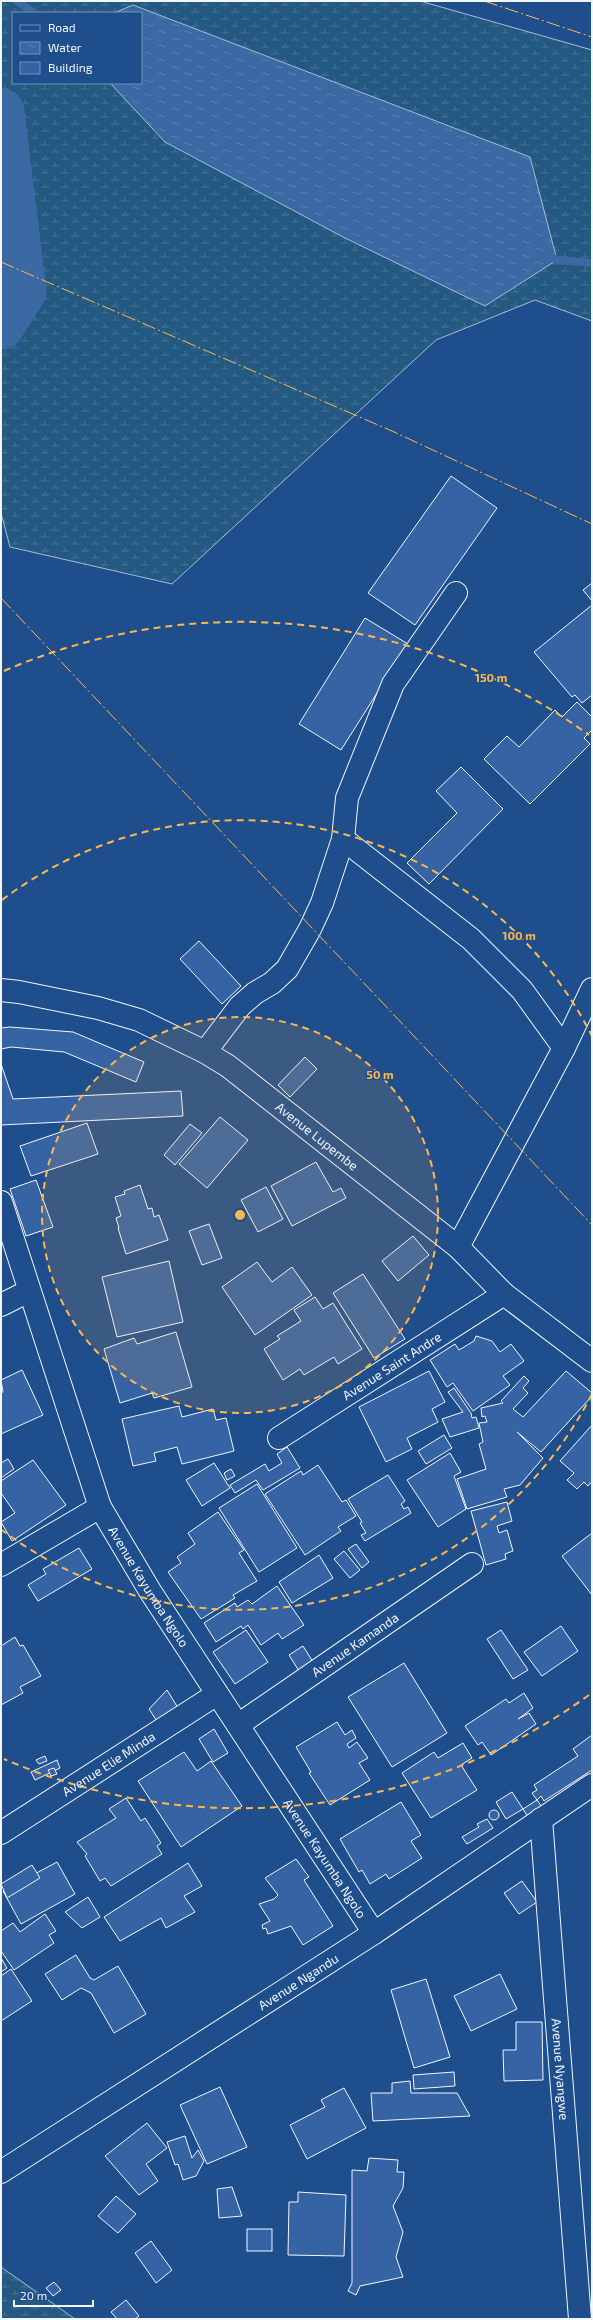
<svg xmlns="http://www.w3.org/2000/svg" width="593" height="2320" viewBox="0 0 593 2320" font-family="'Exo 2',sans-serif">
<style>
.wetland{fill:url(#wetland-marsh);stroke:#a8bbd7;fill-rule:evenodd}
.water{fill:url(#water-ripples);stroke:#a8bbd7}
.lines{fill:none;stroke-linecap:round;stroke-linejoin:round}
.stream{stroke:#3b69a3;stroke-width:8}
.river{stroke:#3b69a3;stroke-width:47}
.building{fill:#3563a3;stroke:#f2f6ff}
.minor-casing{stroke:#f2f6ff;stroke-width:24}
.minor{stroke:#1f4e8c;stroke-width:22}
.power{stroke:#ffb74d;stroke-width:1;stroke-dasharray:14 3 2 3;stroke-linecap:butt}
.ring{fill:none;stroke:#ffb74d;stroke-width:2;stroke-dasharray:7 5}
.labels{text-anchor:middle;stroke-width:3;stroke-linejoin:round;paint-order:stroke}
.street-label{font-size:13px;fill:#f2f6ff;stroke:#1f4e8c}
.centre{fill:#ffb74d;stroke:#1f4e8c;stroke-width:2}
.ring-label{font-size:12px;text-anchor:middle;font-weight:bold;fill:#ffb74d;stroke:#1f4e8c;stroke-width:3;stroke-linejoin:round;paint-order:stroke}
</style>
<defs>
<pattern id="wetland-marsh" width="20" height="14" patternUnits="userSpaceOnUse"><rect width="20" height="14" fill="#245a82"/><path d="M1 5h8M5 5V1M11 12h8M15 12V8" fill="none" stroke="#447295"/></pattern>
<pattern id="water-ripples" width="26" height="14" patternUnits="userSpaceOnUse"><rect width="26" height="14" fill="#3b69a3"/><path d="M2 4q2-2 4 0t4 0M15 11q2-2 4 0t4 0" fill="none" stroke="#587fb1"/></pattern>
</defs>
<rect width="100%" height="100%" fill="#1f4e8c"/>
<g class="wetland">
<path d="M 1,1 L 420,1 L 592,50 L 592,321 L 535,300 L 436,340 L 172,584 L 10,547 L 1,513 L 1,350 L 29,296 L 1,114 ZM 13,13 L 141,13 L 141,83 L 13,83 Z"/>
<polygon points="1,2267 75,2319 1,2319"/>
</g>
<polygon class="water" points="133,5 530,157 557,260 485,306 345,238 165,142 110,83 141,83 141,13 114,13"/>
<g class="lines">
<g class="stream">
<polyline points="17,1 34,13"/>
<polyline points="548,255 557,260 592,263"/>
</g>
<polyline class="river" points="1,112 23,291 1,326"/>
</g>
<g class="building">
<polygon points="451,476 497,508 415,625 368,593"/>
<polygon points="592,583 592,601 583,590"/>
<polygon points="592,605 592,695 582,703 575,695 572,697 534,652"/>
<polygon points="365,618 408,644 341,750 299,724"/>
<polygon points="577,702 592,717 592,730 584,738 590,744 530,804 484,759 507,736 519,747 555,710 562,717"/>
<polygon points="461,767 503,809 429,884 407,863 457,813 436,791"/>
<polygon points="199,941 241,986 222,1004 180,959"/>
<polygon points="10,1027 73,1032 144,1062 136,1082 64,1052 11,1047 1,1049 1,1028"/>
<polygon points="305,1057 317,1069 290,1097 278,1085"/>
<polygon points="1,1064 13,1099 181,1091 183,1116 1,1125"/>
<polygon points="220,1117 248,1140 207,1188 179,1164"/>
<polygon points="87,1123 98,1154 31,1176 20,1146"/>
<polygon points="190,1124 202,1133 175,1165 164,1155"/>
<polygon points="316,1162 333,1192 341,1188 346,1198 292,1226 271,1186"/>
<polygon points="36,1180 53,1227 26,1236 10,1189"/>
<polygon points="140,1185 148,1209 152,1208 154,1217 159,1215 168,1240 126,1254 118,1228 119,1228 116,1218 121,1216 115,1197 125,1194 124,1191"/>
<polygon points="266,1187 283,1219 258,1232 241,1200"/>
<polygon points="209,1224 222,1258 202,1265 189,1231"/>
<polygon points="413,1236 429,1255 398,1281 382,1261"/>
<polygon points="169,1261 183,1322 117,1337 102,1277"/>
<polygon points="257,1262 272,1282 292,1267 312,1295 255,1335 222,1287"/>
<polygon points="363,1274 405,1339 374,1358 333,1293"/>
<polygon points="315,1297 323,1309 333,1303 362,1349 338,1364 334,1357 304,1375 300,1369 283,1380 264,1349 280,1339 277,1336 301,1321 294,1310"/>
<polygon points="176,1332 192,1387 154,1398 152,1393 120,1403 104,1349 134,1338 137,1344"/>
<polygon points="476,1336 492,1341 500,1352 511,1344 524,1361 503,1376 510,1385 473,1411 453,1383 447,1387 430,1360 455,1344 459,1350 474,1341"/>
<polygon points="22,1370 43,1415 1,1434 1,1393 3,1392 1,1380"/>
<polygon points="429,1371 445,1402 432,1409 438,1422 407,1438 412,1449 386,1462 359,1407"/>
<polygon points="566,1371 592,1393 592,1396 541,1452 517,1432 543,1458 520,1485 504,1489 507,1497 467,1509 457,1479 486,1469 479,1444 483,1442 479,1423 487,1422 485,1416 482,1417 481,1408 503,1403 501,1401 524,1376 529,1381 523,1388 528,1393 513,1409 523,1417"/>
<polygon points="454,1388 471,1413 472,1418 476,1417 479,1428 450,1437 442,1419 463,1412 448,1392"/>
<polygon points="179,1406 182,1417 213,1409 216,1420 226,1418 234,1451 182,1464 177,1447 154,1453 156,1461 133,1466 122,1419"/>
<polygon points="592,1425 592,1481 588,1486 584,1482 577,1489 567,1480 574,1473 560,1461"/>
<polygon points="444,1435 452,1448 426,1464 418,1451"/>
<polygon points="287,1447 300,1468 263,1490 256,1480 235,1493 230,1485 265,1464 269,1471 282,1463 277,1454"/>
<polygon points="450,1453 461,1472 454,1476 466,1509 438,1527 407,1480"/>
<polygon points="8,1459 14,1469 1,1478 1,1463"/>
<polygon points="33,1460 66,1505 12,1541 1,1522 15,1513 1,1493 1,1481"/>
<polygon points="214,1463 230,1488 202,1506 186,1480"/>
<polygon points="318,1465 342,1502 346,1500 356,1516 338,1527 341,1531 305,1555 265,1494 301,1471 303,1475"/>
<polygon points="231,1469 235,1476 227,1480 224,1473"/>
<polygon points="388,1475 405,1501 401,1504 404,1509 408,1507 411,1513 365,1541 361,1535 366,1533 360,1523 362,1522 348,1499"/>
<polygon points="257,1484 297,1548 259,1572 219,1508"/>
<polygon points="507,1502 512,1521 497,1526 499,1533 507,1530 513,1551 505,1554 506,1559 486,1565 471,1511"/>
<polygon points="218,1512 244,1550 239,1553 257,1581 233,1595 235,1598 201,1619 168,1572 181,1563 177,1557 195,1544 188,1533"/>
<polygon points="592,1533 592,1595 562,1556"/>
<polygon points="356,1544 369,1562 362,1568 348,1549"/>
<polygon points="79,1548 92,1569 38,1601 28,1585 46,1574 43,1569"/>
<polygon points="344,1551 360,1570 350,1578 334,1559"/>
<polygon points="319,1555 333,1578 292,1603 279,1582"/>
<polygon points="277,1586 304,1625 282,1639 278,1633 261,1645 248,1625 243,1629 241,1626 216,1642 204,1623 235,1603 237,1607 248,1600 252,1604"/>
<polygon points="561,1626 578,1651 542,1676 524,1652"/>
<polygon points="246,1630 268,1662 235,1684 213,1652"/>
<polygon points="501,1630 528,1670 513,1679 487,1639"/>
<polygon points="15,1637 20,1646 23,1645 41,1676 20,1687 23,1693 1,1705 1,1646"/>
<polygon points="303,1646 313,1662 299,1671 289,1655"/>
<polygon points="404,1663 447,1733 392,1767 348,1697"/>
<polygon points="167,1690 183,1716 162,1729 149,1709"/>
<polygon points="524,1693 533,1708 518,1719 529,1713 536,1724 491,1755 482,1742 478,1745 465,1726 506,1699 509,1703"/>
<polygon points="337,1722 345,1735 352,1730 356,1738 347,1744 349,1748 357,1742 368,1758 359,1763 370,1780 330,1805 309,1773 311,1772 296,1747"/>
<polygon points="214,1729 228,1753 213,1762 199,1739"/>
<polygon points="592,1735 592,1770 544,1801 541,1796 537,1800 532,1793 537,1790 534,1785 578,1756 573,1749"/>
<polygon points="463,1743 472,1758 461,1765 477,1790 431,1818 402,1773 434,1752 438,1758"/>
<polygon points="184,1752 197,1771 211,1761 242,1806 181,1847 138,1781"/>
<polygon points="45,1756 47,1761 39,1764 36,1760"/>
<polygon points="57,1760 60,1768 35,1780 31,1772"/>
<polygon points="54,1768 57,1774 51,1776 48,1770"/>
<polygon points="512,1792 523,1809 506,1819 496,1802"/>
<polygon points="126,1798 141,1821 145,1818 161,1843 157,1846 162,1854 111,1886 105,1878 100,1881 85,1856 87,1854 77,1842 116,1818 109,1809"/>
<polygon points="537,1800 542,1807 528,1817 523,1809"/>
<polygon points="401,1802 421,1835 411,1841 422,1858 389,1879 386,1874 370,1884 362,1870 359,1872 340,1839"/>
<circle cx="494" cy="1815" r="5"/>
<polygon points="487,1819 493,1828 467,1844 462,1837 479,1827 477,1824"/>
<polygon points="296,1859 309,1877 304,1880 333,1926 303,1945 291,1926 268,1934 266,1928 263,1929 262,1925 270,1921 259,1904 274,1899 278,1895 265,1878"/>
<polygon points="57,1862 75,1894 21,1924 3,1891"/>
<polygon points="188,1863 202,1886 184,1896 195,1912 166,1928 161,1918 120,1941 104,1917"/>
<polygon points="32,1865 40,1878 7,1898 1,1884"/>
<polygon points="522,1881 537,1902 519,1914 504,1893"/>
<polygon points="88,1897 100,1917 82,1928 65,1912"/>
<polygon points="45,1914 56,1931 49,1935 54,1943 14,1970 1,1951 1,1931 13,1923 20,1932"/>
<polygon points="76,1955 90,1978 94,1980 118,1966 146,2014 114,2033 91,1993 81,1988 62,2000 45,1974"/>
<polygon points="1,1958 7,1968 1,1972"/>
<polygon points="11,1969 32,2001 1,2021 1,1976"/>
<polygon points="500,1974 517,2009 471,2031 454,1996"/>
<polygon points="426,1979 450,2057 414,2068 391,1990"/>
<polygon points="516,2022 542,2022 543,2080 504,2081 503,2050 516,2050"/>
<polygon points="454,2072 455,2086 414,2089 413,2075"/>
<polygon points="410,2081 411,2093 457,2093 470,2116 373,2121 371,2093 392,2093 392,2083"/>
<polygon points="220,2087 247,2147 207,2164 180,2105"/>
<polygon points="344,2088 366,2128 307,2159 290,2125 325,2107 321,2100"/>
<polygon points="147,2123 167,2148 146,2164 158,2181 139,2195 105,2156"/>
<polygon points="185,2136 192,2158 198,2150 204,2161 196,2176 183,2180 178,2164 175,2165 167,2142"/>
<polygon points="369,2158 398,2160 397,2172 404,2172 403,2188 393,2206 403,2232 396,2257 403,2277 360,2286 356,2295 348,2291 352,2283 352,2170 367,2171"/>
<polygon points="232,2187 242,2216 219,2218 217,2189"/>
<polygon points="298,2192 346,2195 344,2256 288,2255 289,2202 298,2202"/>
<polygon points="116,2196 136,2214 118,2233 98,2216"/>
<rect x="247" y="2229" width="25" height="22"/>
<polygon points="151,2241 172,2270 156,2283 135,2253"/>
<polygon points="54,2282 61,2290 53,2296 46,2288"/>
<polygon points="126,2300 139,2316 135,2319 117,2319 111,2312"/>
</g>
<g class="lines">
<defs>
<g id="minor">
<polyline points="343,839 471,939 522,990 564,1048"/>
<path id="s1" d="M 1,990 L 19,992 L 98,1008 L 139,1020 L 205,1052 L 228,1066 L 458,1247 L 504,1294 L 592,1361"/>
<polyline points="205,1052 240,1006 255,993 272,983 287,969 310,929 322,903 343,839 347,798 393,684 456,593"/>
<path id="s2" d="M 1,1202 L 100,1507 L 150,1591 L 374,1933"/>
<polyline points="458,1247 564,1048 592,989"/>
<polyline points="1,1305 29,1291"/>
<path id="s3" d="M 279,1438 L 504,1294"/>
<polyline points="1,1565 100,1507"/>
<path id="s4" d="M 238,1725 L 472,1564"/>
<path id="s5" d="M 541,1819 L 580,2319"/>
<path id="s6" d="M 1,1833 L 217,1694"/>
<path id="s7" d="M 1,2172 L 374,1933 L 592,1785"/>
</g>
</defs>
<use href="#minor" class="minor-casing"/>
<use href="#minor" class="minor"/>
<g class="power">
<polyline points="484,1 592,37"/>
<polyline points="1,262 392,431 592,524"/>
<polyline points="1,598 592,1225"/>
</g>
</g>
<circle cx="240" cy="1215" r="198" fill="#ffb74d" fill-opacity=".12"/>
<g class="ring">
<circle cx="240" cy="1215" r="198"/>
<path d="M592 1394A395 395 0 0 1 2 1530M2 900A395 395 0 0 1 592 1036"/>
<path d="M589 1695A593 593 0 0 1 4 1759M4 671A593 593 0 0 1 589 735"/>
</g>
<g class="labels">
<g class="street-label">
<text dy="5" stroke="none"><textPath href="#s1" startOffset="355">Avenue Lupembe</textPath></text>
<text dy="5" stroke="none"><textPath href="#s3" startOffset="134">Avenue Saint Andre</textPath></text>
<text dy="5" stroke="none"><textPath href="#s2" startOffset="414">Avenue Kayumba Ngolo</textPath></text>
<text dy="5" stroke="none"><textPath href="#s4" startOffset="142">Avenue Kamanda</textPath></text>
<text dy="5" stroke="none"><textPath href="#s6" startOffset="128">Avenue Elie Minda</textPath></text>
<text dy="5" stroke="none"><textPath href="#s2" startOffset="738">Avenue Kayumba Ngolo</textPath></text>
<text dy="5" stroke="none"><textPath href="#s7" startOffset="353">Avenue Ngandu</textPath></text>
<text dy="5" stroke="none"><textPath href="#s5" startOffset="251">Avenue Nyangwe</textPath></text>
</g>
</g>
<circle cx="240" cy="1215" r="6" class="centre"/>
<g class="ring-label">
<text x="491" y="682">150 m</text>
<text x="519" y="940">100 m</text>
<text x="380" y="1079">50 m</text>
</g>
<rect width="593" height="2320" fill="none" stroke="#f2f6ff" stroke-width="4"/>
<rect x="12" y="12" width="130" height="72" fill="#1f4e8c" stroke="#7391ba"/>
<rect x="20" y="25" width="20" height="6" fill="#1f4e8c" stroke="#7391ba"/>
<text x="48" y="32" font-size="12" fill="#f2f6ff">Road</text>
<rect x="20" y="42" width="20" height="12" fill="url(#water-ripples)" stroke="#7391ba"/>
<text x="48" y="52" font-size="12" fill="#f2f6ff">Water</text>
<rect x="20" y="62" width="20" height="12" fill="#3563a3" stroke="#7391ba"/>
<text x="48" y="72" font-size="12" fill="#f2f6ff">Building</text>
<path d="M14 2300v6h79v-6" fill="none" stroke="#f2f6ff" stroke-width="2"/>
<text x="20" y="2300" font-size="12" fill="#f2f6ff" stroke="#1f4e8c" stroke-width="3" paint-order="stroke">20 m</text>
</svg>
